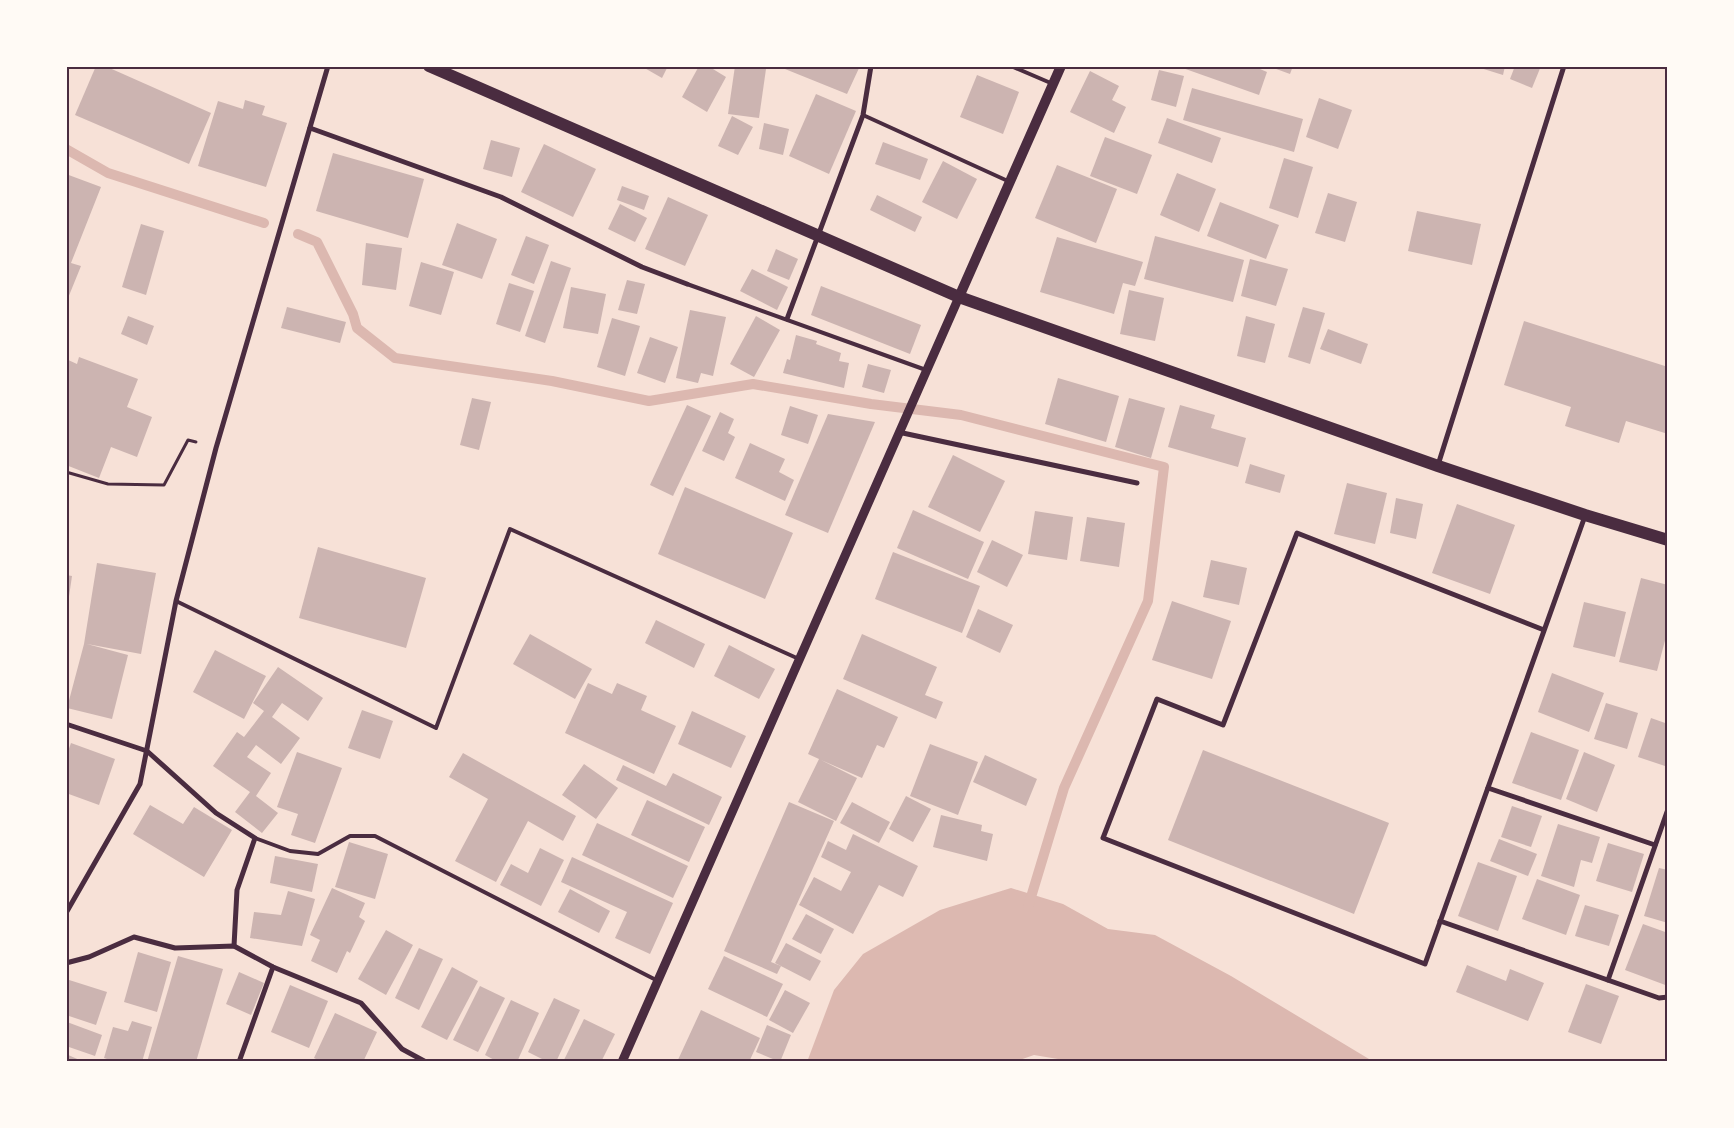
<svg xmlns="http://www.w3.org/2000/svg" width="1734" height="1128" viewBox="0 0 1734 1128" font-family="Rubik,sans-serif">
<style>
.water{fill:#dcb8b0}
.lines{fill:none;stroke-linecap:round;stroke-linejoin:round}
.stream{stroke:#dcb8b0;stroke-width:10}
.building{fill:#ccb4b1}
.path{stroke:#4a2c40;stroke-width:3}
.service{stroke:#4a2c40;stroke-width:4}
.minor{stroke:#4a2c40;stroke-width:5}
.tertiary{stroke:#4a2c40;stroke-width:9}
.secondary{stroke:#4a2c40;stroke-width:10}
.primary{stroke:#4a2c40;stroke-width:12}
.neatline{fill:none;stroke:#4a2c40;stroke-width:2}
</style>
<rect width="100%" height="100%" fill="#f7e1d7"/>
<polygon class="water" points="1011,888 1063,904 1108,929 1155,935 1231,976 1374,1062 1076,1062 1034,1055 1014,1062 807,1062 834,990 863,954 940,910"/>
<g class="lines">
<g class="stream">
<polyline points="66,149 108,173 264,223"/>
<polyline points="298,234 317,242 353,314 357,328 395,358 552,381 649,401 753,384 871,404 961,415 1164,467 1148,601 1064,788 1028,907"/>
</g>
</g>
<g class="building">
<polygon points="96,66 105,66 211,113 189,164 75,115"/>
<polygon points="641,66 668,66 662,78"/>
<polygon points="699,66 708,66 726,77 707,112 682,97"/>
<polygon points="735,66 766,69 759,118 728,114"/>
<polygon points="786,66 833,68 860,66 847,94 785,69"/>
<polygon points="1177,66 1253,66 1267,72 1259,95"/>
<polygon points="1268,66 1293,66 1290,74"/>
<polygon points="1474,66 1505,66 1503,75"/>
<polygon points="1515,66 1541,66 1532,88 1510,79"/>
<polygon points="1159,70 1184,76 1176,107 1151,100"/>
<polygon points="1090,71 1119,86 1112,100 1126,107 1114,133 1070,112"/>
<polygon points="977,75 1019,92 1003,134 960,117"/>
<polygon points="1192,88 1303,119 1294,152 1183,120"/>
<polygon points="816,94 856,111 829,174 789,156"/>
<polygon points="1319,98 1352,110 1338,149 1306,137"/>
<polygon points="245,100 265,106 262,115 287,123 266,187 198,166 218,101 243,109"/>
<polygon points="732,116 753,127 738,155 718,146"/>
<polygon points="1167,118 1221,138 1212,163 1158,143"/>
<polygon points="764,123 789,129 783,155 759,149"/>
<polygon points="1105,137 1152,155 1137,194 1090,176"/>
<polygon points="491,140 520,148 512,177 483,169"/>
<polygon points="883,142 928,159 920,180 875,164"/>
<polygon points="544,144 596,169 573,217 521,192"/>
<polygon points="333,153 424,179 408,238 316,211"/>
<polygon points="1284,158 1313,167 1298,218 1269,208"/>
<polygon points="943,161 977,179 957,219 922,202"/>
<polygon points="1057,165 1117,189 1096,243 1035,218"/>
<polygon points="1177,173 1216,189 1199,232 1160,215"/>
<polygon points="66,174 101,187 71,263 81,266 66,303"/>
<polygon points="622,186 649,196 644,210 617,200"/>
<polygon points="1328,193 1357,202 1345,242 1315,233"/>
<polygon points="877,195 922,217 915,232 870,210"/>
<polygon points="668,197 708,215 685,266 645,249"/>
<polygon points="1220,202 1279,225 1266,259 1207,236"/>
<polygon points="620,204 647,218 635,242 608,229"/>
<polygon points="1417,211 1481,224 1472,265 1408,251"/>
<polygon points="457,223 497,239 482,279 442,265"/>
<polygon points="141,224 164,231 146,295 122,287"/>
<polygon points="526,236 549,245 534,284 511,275"/>
<polygon points="1155,236 1244,260 1233,302 1144,279"/>
<polygon points="1057,237 1143,262 1135,286 1123,283 1114,314 1040,292"/>
<polygon points="366,243 402,248 396,290 362,285"/>
<polygon points="776,249 798,259 789,280 767,271"/>
<polygon points="1250,259 1288,269 1276,306 1241,296"/>
<polygon points="551,261 571,268 545,343 525,336"/>
<polygon points="421,262 454,272 441,315 409,306"/>
<polygon points="752,269 788,287 777,310 740,291"/>
<polygon points="627,280 645,284 637,314 618,310"/>
<polygon points="509,283 534,291 520,332 496,324"/>
<polygon points="821,286 921,325 910,354 811,315"/>
<polygon points="571,287 606,294 598,334 563,328"/>
<polygon points="1129,290 1164,298 1155,341 1120,334"/>
<polygon points="287,307 346,322 340,343 281,328"/>
<polygon points="1303,307 1325,313 1310,364 1288,357"/>
<polygon points="690,310 726,317 713,376 701,373 698,383 676,378"/>
<polygon points="128,316 154,326 147,345 121,334"/>
<polygon points="756,316 780,330 754,377 730,364"/>
<polygon points="1246,316 1275,324 1265,363 1237,356"/>
<polygon points="612,318 640,326 625,376 597,367"/>
<polygon points="1524,321 1668,367 1668,434 1626,421 1619,443 1565,426 1571,407 1504,385"/>
<polygon points="1328,329 1368,344 1361,364 1320,349"/>
<polygon points="796,335 817,341 816,344 841,353 839,361 849,363 844,388 783,373 787,359 790,360"/>
<polygon points="650,337 678,347 665,383 637,373"/>
<polygon points="79,357 138,379 127,407 152,417 137,457 111,447 99,478 66,465 66,359 77,364"/>
<polygon points="868,364 891,370 884,393 862,387"/>
<polygon points="1058,378 1119,396 1106,442 1045,424"/>
<polygon points="472,398 491,402 479,450 460,445"/>
<polygon points="1129,398 1165,408 1151,458 1115,447"/>
<polygon points="687,405 711,416 673,496 650,485"/>
<polygon points="1180,405 1215,415 1211,428 1246,438 1238,467 1168,447"/>
<polygon points="790,406 818,415 808,444 781,435"/>
<polygon points="720,412 734,419 728,433 735,437 724,461 702,451"/>
<polygon points="828,414 875,422 828,533 785,515"/>
<polygon points="750,443 785,459 779,472 794,480 785,501 735,478"/>
<polygon points="953,455 1005,481 980,532 928,507"/>
<polygon points="1250,464 1285,475 1280,493 1245,483"/>
<polygon points="1347,483 1387,493 1375,544 1334,534"/>
<polygon points="685,487 793,533 765,599 658,554"/>
<polygon points="1396,498 1423,504 1416,539 1390,533"/>
<polygon points="1457,504 1515,525 1490,594 1432,573"/>
<polygon points="913,510 984,542 968,579 897,548"/>
<polygon points="1035,511 1073,517 1067,560 1028,554"/>
<polygon points="1087,517 1125,523 1119,567 1080,561"/>
<polygon points="992,540 1023,555 1007,587 977,572"/>
<polygon points="318,547 426,578 406,648 299,618"/>
<polygon points="893,552 980,586 962,633 875,599"/>
<polygon points="1211,560 1247,568 1239,605 1203,597"/>
<polygon points="97,563 156,573 141,654 87,644 128,655 112,719 67,708 84,644"/>
<polygon points="66,575 72,576 67,610 66,610"/>
<polygon points="1641,578 1668,585 1668,629 1657,671 1619,662"/>
<polygon points="1172,601 1231,621 1212,679 1152,660"/>
<polygon points="1584,602 1626,612 1615,657 1573,647"/>
<polygon points="978,609 1013,625 1000,653 966,637"/>
<polygon points="656,620 705,644 694,668 645,643"/>
<polygon points="530,634 592,669 575,699 513,664"/>
<polygon points="862,634 937,667 925,695 943,702 936,719 843,679"/>
<polygon points="729,645 775,669 759,699 714,676"/>
<polygon points="215,650 266,676 244,719 193,692"/>
<polygon points="278,667 323,698 308,721 282,703 272,717 300,738 281,764 256,745 247,757 271,773 256,796 278,813 262,833 235,812 250,792 213,766 237,732 244,737 264,711 253,703"/>
<polygon points="1552,673 1604,693 1589,732 1538,712"/>
<polygon points="588,683 612,694 617,683 647,696 641,710 676,726 654,774 565,733"/>
<polygon points="837,689 898,717 884,748 877,745 862,778 821,760 857,778 836,821 798,802 819,759 808,754"/>
<polygon points="1606,703 1638,713 1627,749 1594,739"/>
<polygon points="362,710 393,721 380,759 348,748"/>
<polygon points="692,711 746,736 731,768 678,744"/>
<polygon points="1651,718 1668,724 1668,767 1638,757"/>
<polygon points="1531,732 1579,750 1561,800 1512,783"/>
<polygon points="71,743 115,759 99,805 66,793 66,757"/>
<polygon points="930,744 978,762 958,815 910,796"/>
<polygon points="1203,750 1389,823 1354,914 1168,840"/>
<polygon points="297,752 342,768 315,843 291,835 298,814 277,807"/>
<polygon points="1584,752 1615,765 1597,812 1566,799"/>
<polygon points="463,753 576,816 563,841 528,821 496,882 455,861 488,799 449,777"/>
<polygon points="985,755 1037,779 1026,806 973,782"/>
<polygon points="584,764 618,788 596,819 562,795"/>
<polygon points="623,765 666,786 673,773 722,797 709,825 616,780"/>
<polygon points="906,796 931,809 913,842 889,829"/>
<polygon points="647,800 705,827 689,862 631,835"/>
<polygon points="789,802 834,821 771,962 781,966 777,974 724,951"/>
<polygon points="852,802 890,822 879,843 840,823"/>
<polygon points="150,805 183,824 194,807 232,830 204,877 133,834"/>
<polygon points="1512,806 1542,816 1531,847 1501,837"/>
<polygon points="941,815 982,825 981,831 993,834 987,861 933,847"/>
<polygon points="597,823 688,866 673,898 582,855"/>
<polygon points="1558,824 1600,837 1592,863 1581,860 1574,887 1541,876"/>
<polygon points="853,834 918,866 903,897 879,885 853,934 799,905 814,877 841,891 851,872 821,857 828,841 846,850"/>
<polygon points="1499,839 1537,854 1528,876 1490,861"/>
<polygon points="349,842 388,854 375,899 335,887"/>
<polygon points="1608,843 1644,854 1632,892 1596,881"/>
<polygon points="540,848 564,860 541,906 500,885 511,864 528,873"/>
<polygon points="275,856 318,864 312,892 270,883"/>
<polygon points="572,857 673,903 650,954 615,938 627,912 561,882"/>
<polygon points="1478,862 1517,876 1498,931 1458,916"/>
<polygon points="1659,868 1668,870 1668,923 1644,916"/>
<polygon points="1537,879 1580,895 1566,935 1522,919"/>
<polygon points="332,888 365,903 359,917 365,921 350,953 347,951 337,973 311,961 320,940 310,935"/>
<polygon points="570,889 610,911 599,933 558,912"/>
<polygon points="288,891 315,899 302,946 250,938 254,912 281,915"/>
<polygon points="1585,905 1619,915 1609,946 1575,936"/>
<polygon points="806,914 834,929 821,954 792,939"/>
<polygon points="1643,924 1668,933 1668,986 1625,970"/>
<polygon points="386,930 413,945 386,995 358,979"/>
<polygon points="786,943 821,961 810,981 775,963"/>
<polygon points="419,948 443,959 419,1010 395,998"/>
<polygon points="138,952 171,962 157,1012 124,1002"/>
<polygon points="178,956 223,969 196,1062 147,1062"/>
<polygon points="724,956 783,984 767,1017 708,989"/>
<polygon points="1467,965 1506,981 1510,969 1544,983 1528,1021 1456,992"/>
<polygon points="452,967 478,981 447,1040 421,1027"/>
<polygon points="239,972 264,983 251,1015 226,1004"/>
<polygon points="66,979 107,992 96,1025 66,1015"/>
<polygon points="1586,984 1619,996 1601,1044 1568,1032"/>
<polygon points="290,985 328,1001 309,1048 271,1032"/>
<polygon points="480,986 505,998 478,1052 453,1040"/>
<polygon points="785,990 810,1003 793,1033 769,1020"/>
<polygon points="554,998 580,1010 556,1062 548,1062 528,1052"/>
<polygon points="511,1000 539,1013 517,1062 498,1062 485,1055"/>
<polygon points="701,1010 760,1038 749,1062 677,1062"/>
<polygon points="335,1013 377,1032 363,1062 322,1062 314,1058"/>
<polygon points="584,1019 615,1034 601,1062 563,1062"/>
<polygon points="132,1021 152,1027 142,1062 116,1062 104,1058 113,1027 128,1031"/>
<polygon points="67,1022 102,1035 95,1056 66,1046"/>
<polygon points="767,1025 791,1035 780,1062 756,1052"/>
<polygon points="66,1054 84,1062 66,1062"/>
</g>
<g class="lines">
<polyline class="path" points="66,472 108,484 164,485 188,440 196,442"/>
<g class="service">
<polyline points="1011,66 1053,84"/>
<polyline points="863,115 1010,182"/>
<polyline points="687,284 926,370"/>
<polyline points="176,601 436,728 510,529 799,659"/>
<polyline points="255,838 290,851 318,854 350,836 375,836 658,981"/>
</g>
<g class="minor">
<polyline points="310,128 501,197 642,267 687,284"/>
<polyline points="787,319 863,115 871,66"/>
<polyline points="898,432 1137,483"/>
<polyline points="1438,465 1564,66"/>
<polyline points="1544,630 1297,533 1223,725 1157,699 1103,838 1425,964 1585,516"/>
<polyline points="66,724 147,751 216,813 255,838 237,890 234,946"/>
<polyline points="1488,788 1655,845"/>
<polyline points="66,913 140,784 176,601 216,448 328,66"/>
<polyline points="1440,921 1659,998 1668,997"/>
<polyline points="66,963 89,957 134,937 175,948 234,946 273,967 361,1003 402,1049 426,1062"/>
<polyline points="1608,980 1668,809"/>
<polyline points="239,1062 273,967"/>
</g>
<polyline class="tertiary" points="622,1062 959,297"/>
<polyline class="secondary" points="959,297 1061,66"/>
<polyline class="primary" points="429,66 959,297 1438,466 1585,515 1668,540"/>
</g>
<rect width="1734" height="1128" fill="none" stroke="#fffaf5" stroke-width="135"/>
<rect x="68" y="68" width="1598" height="992" class="neatline"/>
</svg>
